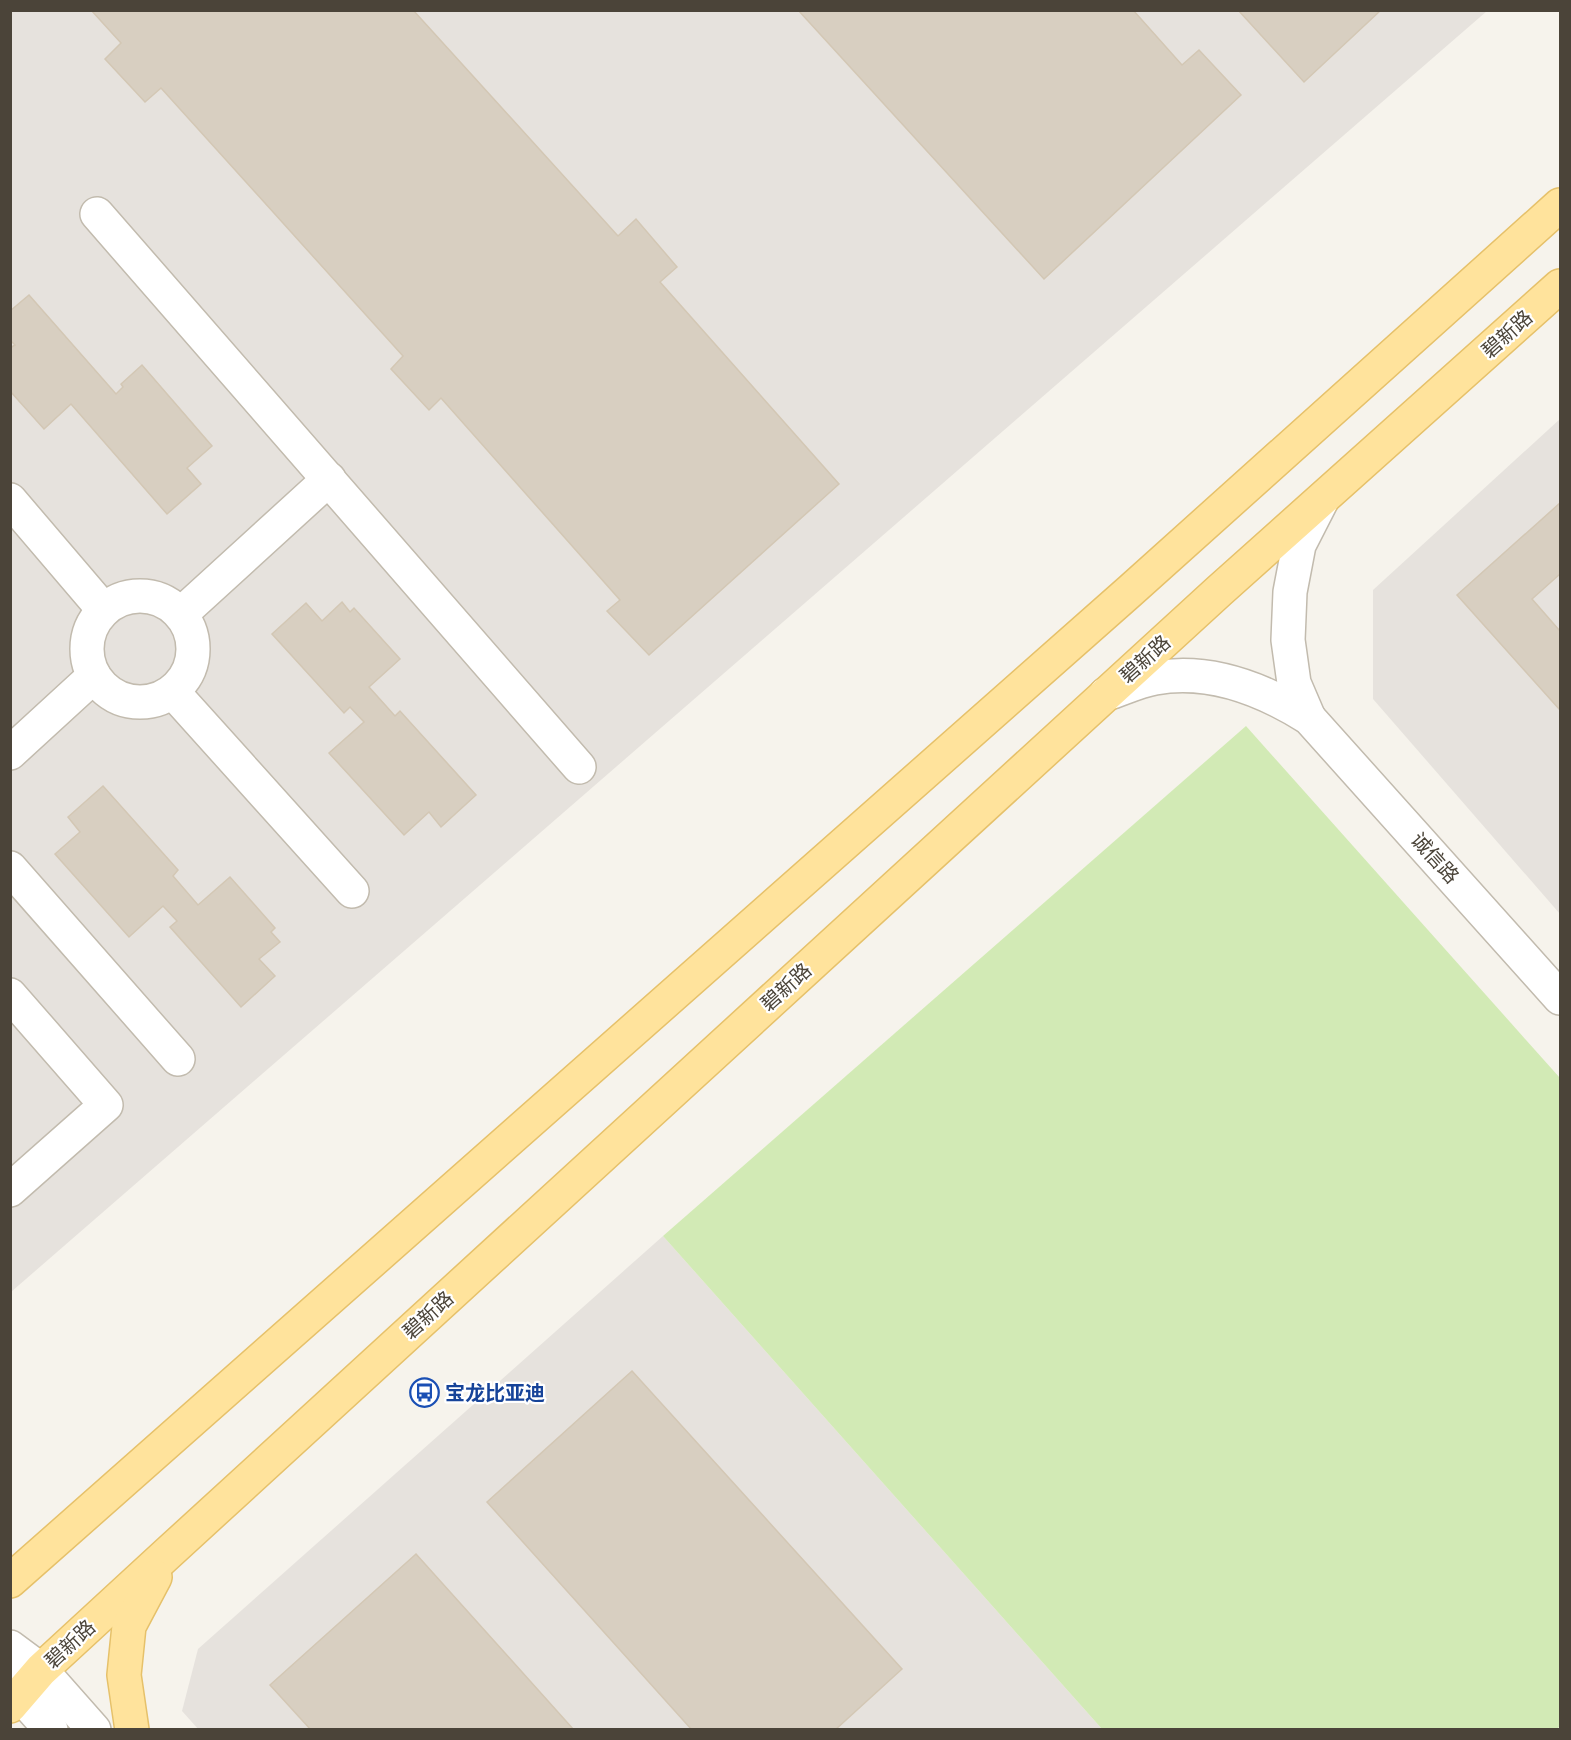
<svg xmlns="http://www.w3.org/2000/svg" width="1571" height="1740" viewBox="0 0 1571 1740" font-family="Cabin,'Noto Sans SC',sans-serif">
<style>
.industrial{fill:#e6e2dd}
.green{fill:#d2eab5}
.building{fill:#d8cfc1;stroke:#d3c7b4;stroke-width:1.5}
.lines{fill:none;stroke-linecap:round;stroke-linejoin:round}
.minor-casing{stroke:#c2bbae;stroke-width:36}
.major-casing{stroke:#e6c16a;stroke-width:36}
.minor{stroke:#fff;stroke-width:33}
.major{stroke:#ffe39c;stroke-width:33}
.labels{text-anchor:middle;stroke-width:4.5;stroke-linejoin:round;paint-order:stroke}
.street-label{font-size:20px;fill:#4b4439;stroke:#fff}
.transit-label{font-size:20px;font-weight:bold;fill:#164399;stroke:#fff;text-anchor:start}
</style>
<rect width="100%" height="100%" fill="#f6f3ec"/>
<g class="industrial">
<polygon points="11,11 1487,11 11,1292"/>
<polygon points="1560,419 1560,914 1373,699 1373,590"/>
<polygon points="663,1236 1102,1729 199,1730 182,1711 198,1649"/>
</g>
<polygon class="green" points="1246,726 1560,1078 1560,1726 1557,1729 1102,1729 663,1236"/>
<g class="building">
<polygon points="91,10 413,10 618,236 636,219 677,267 660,282 839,484 649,655 607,611 620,600 441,398 429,410 391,369 403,356 161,88 145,102 105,59 121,43"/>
<polygon points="798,10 1133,10 1182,65 1199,50 1241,95 1044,279"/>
<polygon points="1238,10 1381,10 1304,82"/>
<polygon points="29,295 116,394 123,387 121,384 142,365 212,446 187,468 201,484 167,514 71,404 44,429 10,391 10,348 15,345 10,340 10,311"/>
<polygon points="1560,503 1560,574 1532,599 1560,631 1560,710 1457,595"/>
<polygon points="342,602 350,612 354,608 400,659 369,687 395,716 400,711 476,795 441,827 429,812 404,835 329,753 364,722 350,707 344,713 272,634 306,603 322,621"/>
<polygon points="103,786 178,870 173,876 198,905 230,877 275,928 271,932 280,942 259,959 275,976 241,1007 170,927 177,921 163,906 129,937 55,854 80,832 68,817"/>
<polygon points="632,1371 902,1669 835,1730 692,1730 487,1502"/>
<polygon points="416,1554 574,1730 311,1730 270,1685"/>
</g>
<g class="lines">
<defs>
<g id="minor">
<polyline points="97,214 579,767"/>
<polyline points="10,500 103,609"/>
<circle cx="140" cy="649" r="53"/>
<polyline points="181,614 329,479"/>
<polyline points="173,692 352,891"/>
<path d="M 1106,694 C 1122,689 1138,681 1155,678 C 1210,668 1263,689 1309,718 L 1560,998"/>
<polyline points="1309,718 1294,683 1288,640 1290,592 1299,545 1322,500"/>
<polyline points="10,753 94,676"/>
<polyline points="10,868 178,1059"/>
<polyline points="10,995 106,1105 10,1190"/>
<polyline points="10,1647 41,1670 94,1730"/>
<polyline points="10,1681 20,1695 51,1730"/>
</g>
<g id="major">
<polyline points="10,1581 1130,591 1560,205"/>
<polyline points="10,1706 41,1670 167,1554 1219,591 1560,286"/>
<polyline points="132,1730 124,1675 129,1626 155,1577"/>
</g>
</defs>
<use href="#minor" class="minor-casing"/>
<use href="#major" class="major-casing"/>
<use href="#minor" class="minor"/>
<use href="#major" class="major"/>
</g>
<defs>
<symbol id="bus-ring" viewBox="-11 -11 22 22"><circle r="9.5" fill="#fff" stroke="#1a4fb4" stroke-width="1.5"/><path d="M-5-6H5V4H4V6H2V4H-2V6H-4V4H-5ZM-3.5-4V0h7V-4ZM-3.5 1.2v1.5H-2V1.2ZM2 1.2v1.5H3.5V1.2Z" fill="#1a4fb4"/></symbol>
</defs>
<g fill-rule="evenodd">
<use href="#bus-ring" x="408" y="1376" width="33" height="33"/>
</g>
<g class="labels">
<g class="street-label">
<text transform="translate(1507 334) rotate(-42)" y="7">碧新路</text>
<text transform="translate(1145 659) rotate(-42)" y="7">碧新路</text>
<text transform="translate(1435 858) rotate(48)" y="7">诚信路</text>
<text transform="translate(786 987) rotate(-42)" y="7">碧新路</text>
<text transform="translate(428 1315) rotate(-42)" y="7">碧新路</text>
<text transform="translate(70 1644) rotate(-43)" y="7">碧新路</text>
</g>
<g class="transit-label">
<text x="445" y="1400">宝龙比亚迪</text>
</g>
</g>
<rect width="1571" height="1740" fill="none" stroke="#4b4439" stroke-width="24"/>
</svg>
